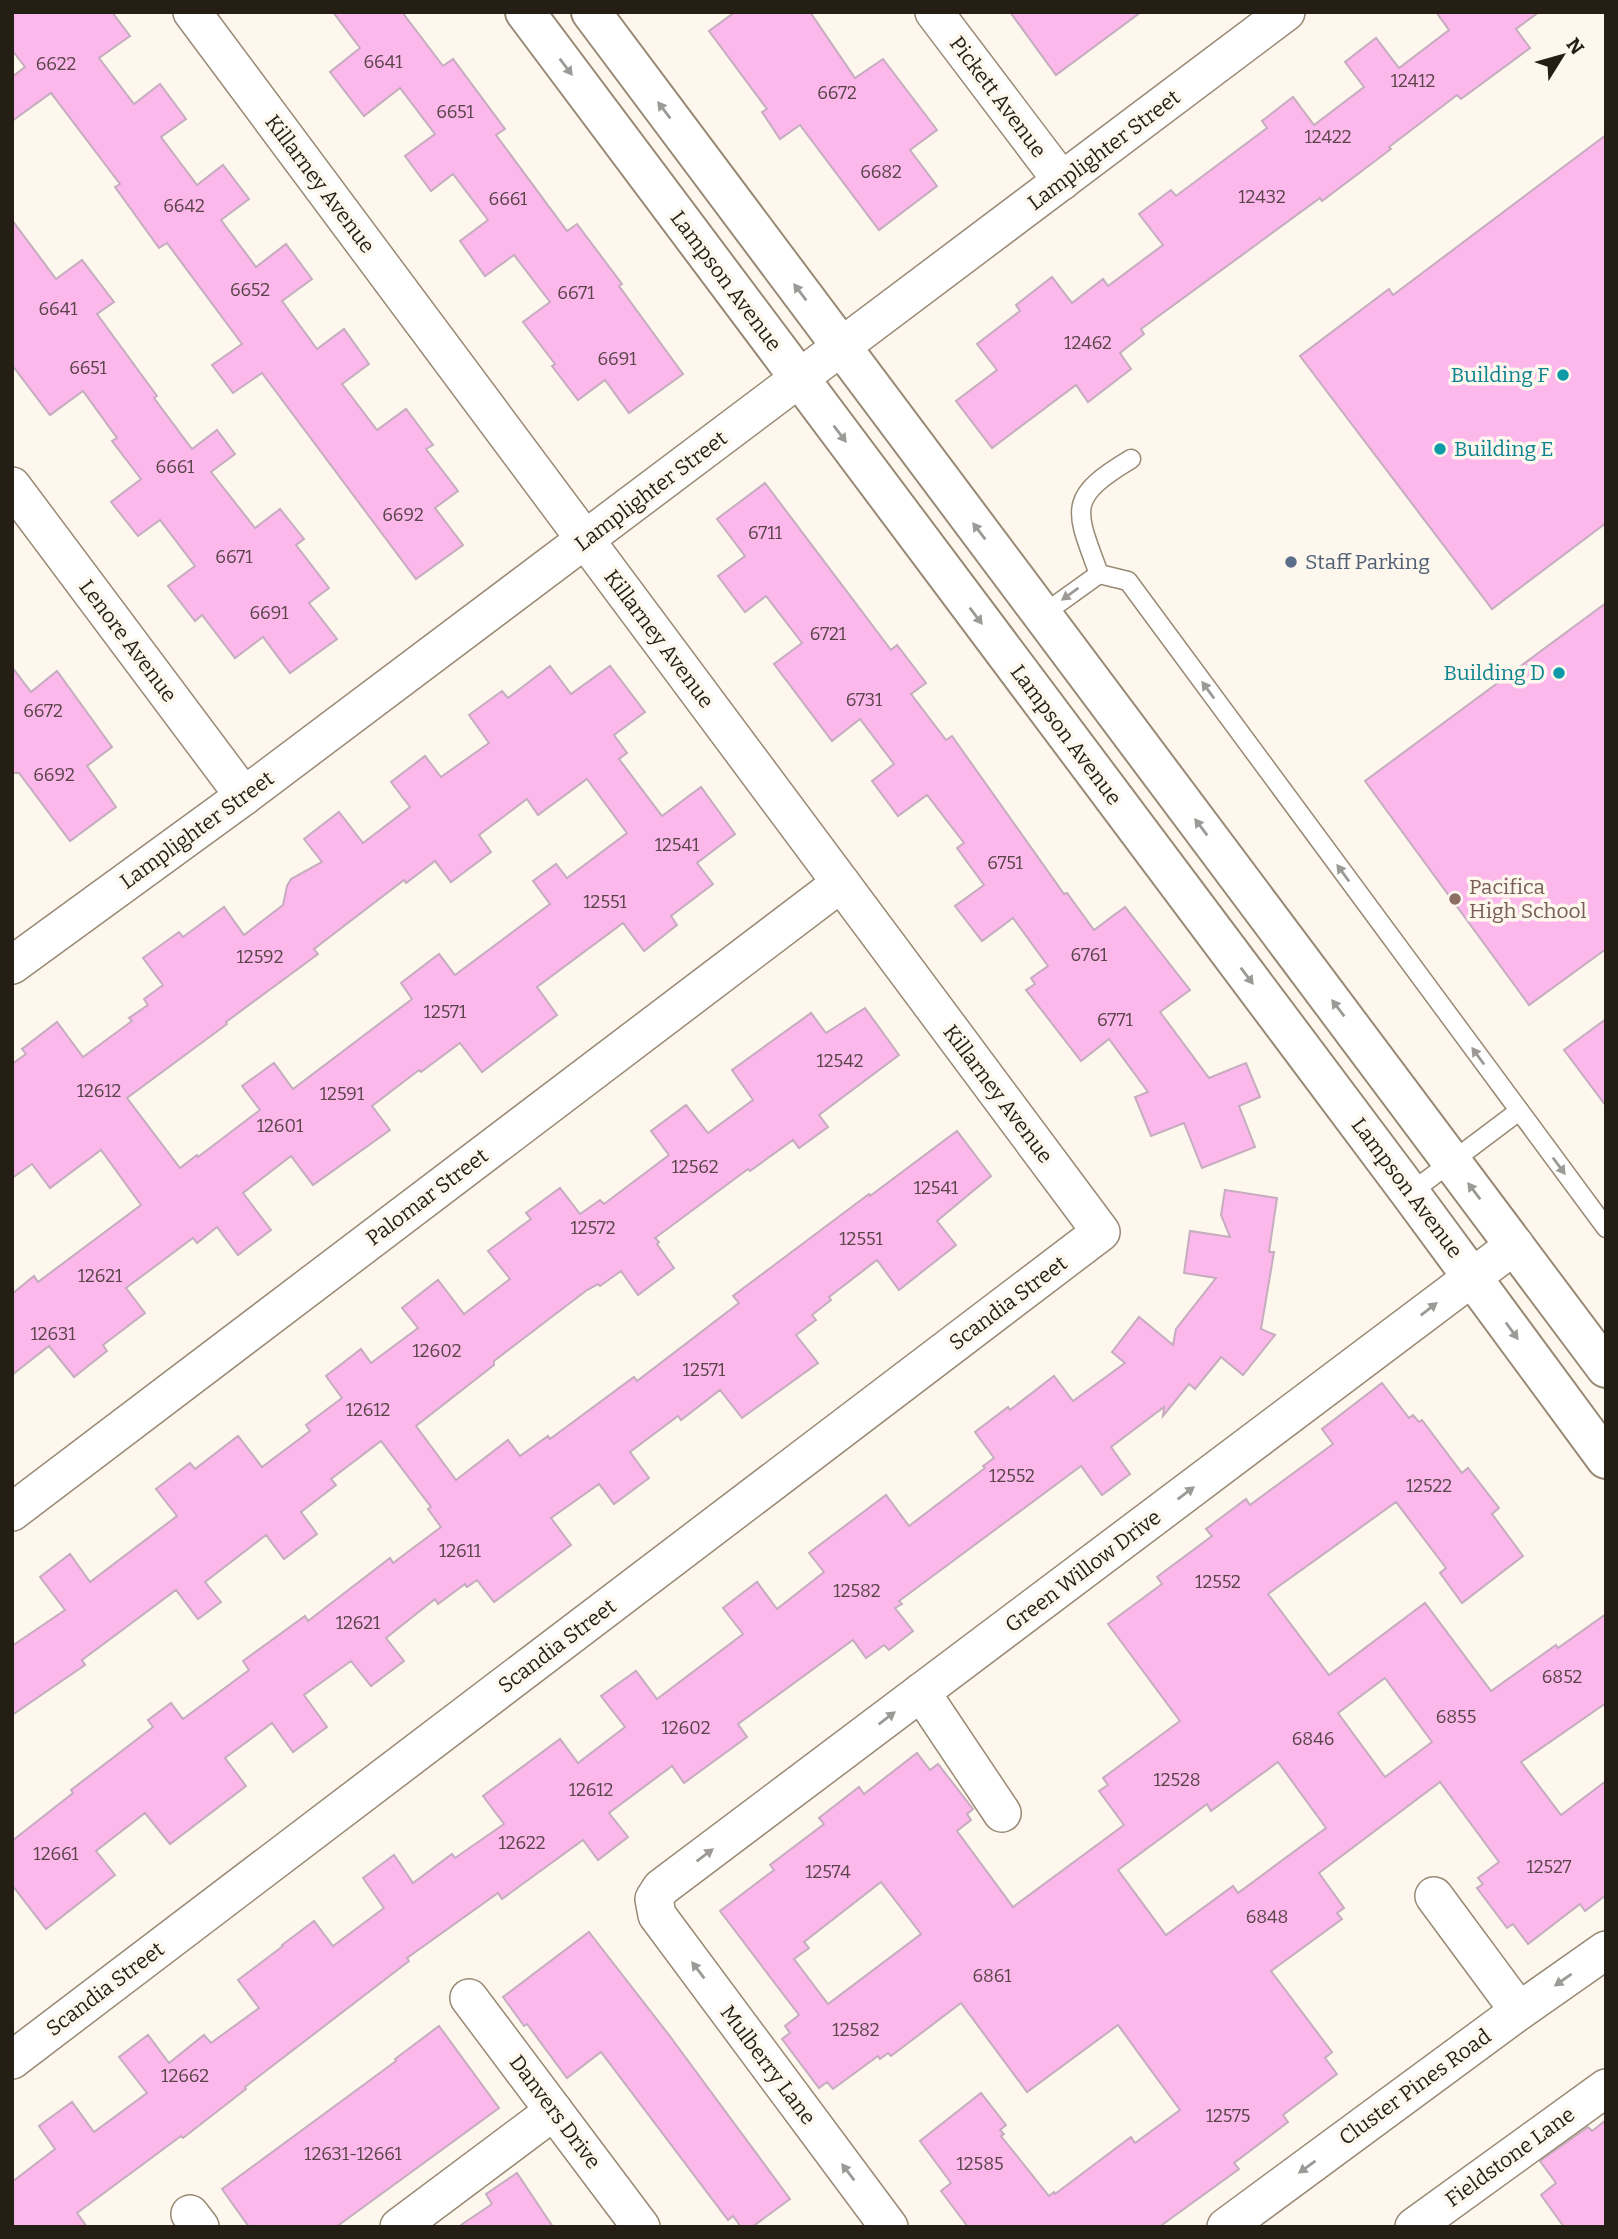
<svg xmlns="http://www.w3.org/2000/svg" width="1618" height="2239" viewBox="0 0 1618 2239" font-family="Bitter,serif">
<style>
.building{fill:#fcb8eb;stroke:#c5adbf;stroke-width:2;fill-rule:evenodd}
.lines{fill:none;stroke-linecap:round;stroke-linejoin:round}
.lane-casing{stroke:#988a74;stroke-width:21}
.street-casing{stroke:#988a74;stroke-width:40}
.secondary-casing{stroke:#988a74;stroke-width:42}
.lane{stroke:#fff;stroke-width:18}
.street{stroke:#fff;stroke-width:37}
.secondary{stroke:#fff;stroke-width:38}
.oneway{fill:#9c9a96}
.culture-dot{fill:#0f9aa8;stroke:#fdf7ed;stroke-width:2.5}
.service-dot{fill:#5c6f8a;stroke:#fdf7ed;stroke-width:2.5}
.education-dot{fill:#8d6e63;stroke:#fdf7ed;stroke-width:2.5}
.labels{text-anchor:middle;stroke-width:7;stroke-linejoin:round;paint-order:stroke}
.number-label{font-size:18px;fill:#5a444a}
.street-label{font-size:21px;fill:#241e15;stroke:#fdf7ed}
.culture-label{font-size:21px;fill:#0d838f;stroke:#fdf7ed;text-anchor:end}
.service-label{font-size:21px;fill:#4e5e75;stroke:#fdf7ed;text-anchor:start}
.education-label{font-size:21px;fill:#785e54;stroke:#fdf7ed;text-anchor:start}
</style>
<rect width="100%" height="100%" fill="#fdf7ed"/>
<g class="building">
<polygon points="12,12 112,12 130,36 99,58 134,104 160,84 186,119 161,137 197,185 223,165 249,199 221,220 256,267 286,244 312,279 282,301 317,349 344,329 369,364 342,384 377,430 406,409 433,445 426,449 458,491 435,508 463,545 416,579 262,373 233,393 212,365 242,344 167,243 159,248 115,187 120,184 51,93 12,121 12,77 25,67 12,50"/>
<polygon points="333,12 402,12 443,66 453,59 505,129 496,135 567,231 577,224 622,284 619,286 683,374 629,413 605,380 578,400 552,366 555,364 523,322 550,302 514,255 485,276 460,241 488,220 453,174 431,191 405,156 435,134 400,88 364,116 330,72 360,48"/>
<polygon points="735,12 810,12 855,78 883,59 937,130 910,150 937,186 879,230 800,125 780,139 762,112 767,109 709,31"/>
<polygon points="1010,12 1141,12 1056,75"/>
<polygon points="1436,12 1539,12 1516,29 1530,48 1461,99 1457,95 1389,147 1391,149 1322,201 1320,198 1141,329 1144,334 1120,353 1131,369 1088,402 1076,385 992,448 956,401 997,370 977,344 1020,311 1016,305 1052,277 1072,303 1103,279 1108,286 1163,245 1139,214 1171,190 1176,196 1267,128 1262,121 1293,97 1314,125 1364,87 1345,62 1376,38 1399,68 1449,30"/>
<polygon points="1606,135 1606,523 1492,609 1300,356 1389,289 1393,295"/>
<polygon points="12,220 56,279 82,260 114,302 97,314 157,396 154,398 192,449 217,430 235,454 211,472 255,528 280,509 304,539 296,545 329,588 309,603 337,639 290,673 263,637 235,658 202,615 195,621 168,586 195,566 160,520 138,536 111,502 141,479 112,441 117,438 83,391 50,415 12,365"/>
<polygon points="765,483 891,650 897,645 926,683 911,694 946,740 952,736 1064,894 1067,893 1094,930 1125,907 1190,990 1160,1012 1209,1078 1246,1063 1260,1097 1239,1106 1255,1147 1202,1168 1184,1123 1151,1136 1135,1097 1148,1092 1109,1039 1081,1061 1026,990 1035,984 1031,978 1048,966 1013,918 982,941 955,906 984,885 957,848 964,843 927,795 898,816 872,781 894,764 860,719 832,741 774,664 802,643 766,596 745,612 718,576 745,556 717,519"/>
<polygon points="1606,603 1606,949 1529,1005 1365,781"/>
<path d="M 550,666 L 571,694 L 610,666 L 645,712 L 614,735 L 627,753 L 619,759 L 662,816 L 701,787 L 735,834 L 697,863 L 713,884 L 671,916 L 677,925 L 644,951 L 623,923 L 537,987 L 557,1015 L 482,1072 L 460,1043 L 421,1072 L 419,1070 L 372,1106 L 390,1130 L 313,1185 L 291,1156 L 243,1193 L 271,1230 L 238,1255 L 217,1227 L 197,1243 L 193,1238 L 126,1288 L 145,1313 L 103,1345 L 107,1351 L 74,1377 L 49,1346 L 12,1375 L 12,1294 L 34,1276 L 38,1282 L 141,1205 L 101,1150 L 50,1188 L 32,1164 L 12,1178 L 12,1064 L 26,1054 L 22,1049 L 57,1022 L 83,1057 L 132,1021 L 129,1018 L 148,1005 L 144,999 L 163,985 L 143,958 L 179,932 L 183,937 L 224,907 L 244,935 L 283,905 L 287,886 L 291,879 L 322,862 L 304,839 L 339,812 L 363,843 L 410,807 L 391,782 L 425,756 L 441,777 L 489,743 L 469,715 L 502,691 L 508,698 ZM 587,779 L 627,833 L 567,878 L 556,864 L 533,881 L 550,904 L 455,975 L 439,954 L 401,983 L 412,999 L 293,1089 L 274,1063 L 242,1086 L 260,1110 L 198,1157 L 197,1155 L 180,1168 L 127,1098 L 227,1024 L 226,1022 L 318,954 L 314,949 L 404,880 L 406,883 L 435,861 L 451,882 L 491,852 L 479,835 L 527,799 L 538,815 Z"/>
<polygon points="12,667 31,692 57,671 112,747 87,766 116,807 70,841 19,773 12,773"/>
<polygon points="865,1008 899,1055 819,1115 828,1127 799,1148 793,1140 750,1171 748,1169 655,1238 659,1242 657,1244 674,1268 638,1295 621,1271 600,1286 598,1284 587,1290 494,1361 494,1365 416,1426 456,1480 508,1440 520,1456 548,1436 550,1439 634,1377 637,1381 739,1303 733,1296 869,1194 870,1196 957,1131 991,1176 937,1221 956,1245 899,1290 877,1260 829,1297 831,1300 812,1315 816,1320 796,1335 818,1363 742,1418 720,1390 681,1420 678,1416 630,1452 649,1478 614,1504 599,1484 551,1518 571,1545 494,1602 477,1580 467,1587 465,1584 438,1604 435,1599 386,1638 404,1661 371,1686 351,1661 304,1695 327,1727 293,1752 272,1723 225,1758 246,1786 170,1844 145,1813 96,1851 115,1875 46,1929 12,1885 12,1841 73,1793 71,1790 153,1727 148,1720 171,1703 183,1719 249,1670 243,1661 305,1616 308,1621 390,1558 393,1563 441,1527 428,1509 431,1507 381,1441 331,1479 336,1485 301,1512 317,1534 284,1559 266,1535 205,1582 221,1602 198,1619 176,1590 82,1660 85,1665 12,1715 12,1646 65,1610 40,1577 70,1554 90,1582 177,1516 156,1489 190,1463 195,1469 238,1436 262,1467 310,1431 306,1425 342,1398 326,1376 361,1349 371,1363 418,1328 402,1308 438,1280 464,1314 510,1279 488,1251 531,1219 526,1213 560,1188 580,1214 600,1200 604,1204 669,1155 651,1131 686,1105 708,1133 753,1100 732,1070 811,1013 826,1033"/>
<polygon points="1606,1019 1606,1106 1564,1050"/>
<polygon points="1225,1190 1277,1198 1269,1252 1274,1252 1261,1329 1275,1335 1243,1375 1221,1357 1195,1389 1189,1384 1163,1416 1164,1407 1111,1447 1130,1474 1102,1495 1081,1466 899,1601 902,1604 895,1608 913,1631 889,1650 884,1645 866,1658 853,1640 738,1724 747,1737 684,1783 672,1766 609,1813 628,1837 598,1860 583,1840 502,1899 498,1893 407,1958 409,1961 245,2087 246,2089 183,2138 181,2136 77,2213 87,2227 12,2227 12,2182 55,2149 39,2126 72,2102 94,2132 147,2093 119,2057 148,2035 169,2063 204,2035 211,2043 259,2008 238,1980 283,1946 282,1945 314,1921 333,1946 384,1908 363,1878 394,1855 413,1883 452,1854 455,1858 504,1824 483,1796 560,1739 578,1763 625,1727 601,1696 636,1671 657,1699 743,1634 723,1608 757,1582 777,1609 824,1572 809,1553 886,1495 909,1526 985,1468 983,1466 994,1458 975,1432 1008,1407 1010,1410 1054,1376 1073,1401 1125,1363 1112,1352 1139,1317 1173,1345 1176,1329 1216,1278 1184,1273 1190,1231 1230,1237 1221,1215"/>
<path d="M 1382,1383 L 1409,1418 L 1413,1415 L 1419,1422 L 1422,1420 L 1462,1473 L 1468,1468 L 1499,1508 L 1492,1514 L 1523,1556 L 1462,1603 L 1440,1573 L 1446,1568 L 1396,1502 L 1268,1594 L 1329,1675 L 1425,1603 L 1491,1691 L 1556,1645 L 1558,1648 L 1606,1614 L 1606,1703 L 1521,1762 L 1561,1815 L 1606,1781 L 1606,1895 L 1585,1911 L 1580,1904 L 1528,1944 L 1513,1924 L 1507,1928 L 1477,1888 L 1483,1884 L 1478,1878 L 1499,1862 L 1440,1782 L 1319,1873 L 1344,1908 L 1337,1913 L 1342,1919 L 1271,1971 L 1332,2052 L 1325,2058 L 1337,2074 L 1283,2115 L 1288,2122 L 1234,2163 L 1239,2169 L 1159,2227 L 968,2227 L 941,2191 L 951,2183 L 920,2141 L 981,2093 L 1006,2125 L 1000,2130 L 1004,2134 L 1001,2136 L 1049,2196 L 1054,2192 L 1055,2194 L 1131,2137 L 1135,2143 L 1180,2110 L 1118,2025 L 1027,2092 L 961,2003 L 891,2056 L 888,2053 L 880,2059 L 878,2056 L 833,2089 L 827,2082 L 819,2088 L 782,2039 L 790,2033 L 785,2026 L 799,2015 L 720,1911 L 774,1870 L 770,1865 L 824,1824 L 819,1818 L 859,1787 L 864,1794 L 917,1753 L 930,1770 L 938,1764 L 973,1809 L 967,1814 L 971,1820 L 957,1831 L 1013,1907 L 1124,1825 L 1099,1791 L 1108,1785 L 1103,1778 L 1180,1721 L 1108,1624 L 1162,1584 L 1157,1577 L 1212,1536 L 1206,1529 L 1246,1499 L 1250,1505 L 1333,1444 L 1322,1429 ZM 1385,1678 L 1432,1742 L 1385,1777 L 1338,1713 ZM 1278,1762 L 1326,1828 L 1238,1893 L 1233,1886 L 1166,1935 L 1118,1870 L 1207,1804 L 1211,1811 ZM 881,1882 L 921,1934 L 828,2004 L 794,1959 L 809,1948 L 804,1942 Z"/>
<polygon points="589,1932 669,2035 790,2199 752,2227 741,2227 733,2216 728,2220 601,2052 567,2078 527,2024 524,2026 503,1997"/>
<polygon points="439,2026 499,2108 336,2227 249,2227 222,2189 396,2061 395,2059"/>
<polygon points="1606,2120 1606,2227 1564,2227 1541,2195 1556,2183 1540,2161 1588,2127 1592,2131"/>
<polygon points="517,2173 553,2227 458,2227 492,2204 486,2194"/>
</g>
<g class="lines">
<defs>
<g id="lane">
<path d="M 1099,574 C 1075,509 1066,498 1131,459"/>
<polyline points="1042,615 1099,574 1128,581 1606,1228"/>
<polyline points="1410,1193 1519,1111"/>
</g>
<g id="street">
<polyline points="934,12 1062,181"/>
<polyline points="12,486 244,796"/>
<polyline points="12,965 244,796 1286,12"/>
<polyline points="12,1512 841,883"/>
<polyline points="921,1692 1002,1813"/>
<polyline points="1434,1896 1519,2011"/>
<polyline points="469,1998 641,2227"/>
<polyline points="12,2060 1101,1232 192,12"/>
<polyline points="190,2214 200,2227"/>
<polyline points="399,2227 554,2111"/>
<polyline points="889,2227 657,1915 654,1899 661,1888 1515,1245"/>
<polyline points="1226,2227 1519,2011 1606,1950"/>
<polyline points="1414,2227 1606,2088"/>
</g>
<g id="secondary">
<polyline points="525,12 1410,1193 1606,1459"/>
<polyline points="591,12 1606,1368"/>
</g>
</defs>
<use href="#lane" class="lane-casing"/>
<use href="#street" class="street-casing"/>
<use href="#secondary" class="secondary-casing"/>
<use href="#lane" class="lane"/>
<use href="#street" class="street"/>
<use href="#secondary" class="secondary"/>
</g>
<defs><path id="oneway-solid" d="M-6-.8H1V-3.2L6.5 0L1 3.2V.8H-6Z" transform="scale(1.75)"/></defs>
<g class="oneway">
<use href="#oneway-solid" transform="translate(566 67) rotate(53)"/>
<use href="#oneway-solid" transform="translate(664 110) rotate(-127)"/>
<use href="#oneway-solid" transform="translate(800 292) rotate(-127)"/>
<use href="#oneway-solid" transform="translate(840 434) rotate(53)"/>
<use href="#oneway-solid" transform="translate(979 531) rotate(-127)"/>
<use href="#oneway-solid" transform="translate(1070 594) rotate(144)"/>
<use href="#oneway-solid" transform="translate(976 616) rotate(53)"/>
<use href="#oneway-solid" transform="translate(1208 690) rotate(-126)"/>
<use href="#oneway-solid" transform="translate(1201 827) rotate(-127)"/>
<use href="#oneway-solid" transform="translate(1343 873) rotate(-126)"/>
<use href="#oneway-solid" transform="translate(1247 976) rotate(53)"/>
<use href="#oneway-solid" transform="translate(1338 1008) rotate(-127)"/>
<use href="#oneway-solid" transform="translate(1478 1056) rotate(-126)"/>
<use href="#oneway-solid" transform="translate(1559 1166) rotate(54)"/>
<use href="#oneway-solid" transform="translate(1474 1191) rotate(-127)"/>
<use href="#oneway-solid" transform="translate(1429 1309) rotate(-38)"/>
<use href="#oneway-solid" transform="translate(1512 1331) rotate(54)"/>
<use href="#oneway-solid" transform="translate(1186 1493) rotate(-37)"/>
<use href="#oneway-solid" transform="translate(887 1718) rotate(-37)"/>
<use href="#oneway-solid" transform="translate(705 1855) rotate(-37)"/>
<use href="#oneway-solid" transform="translate(698 1970) rotate(-127)"/>
<use href="#oneway-solid" transform="translate(1563 1980) rotate(145)"/>
<use href="#oneway-solid" transform="translate(1307 2167) rotate(144)"/>
<use href="#oneway-solid" transform="translate(848 2172) rotate(-127)"/>
</g>
<g class="culture-dot">
<circle cx="1563" cy="375" r="7"/>
<circle cx="1440" cy="449" r="7"/>
<circle cx="1559" cy="673" r="7"/>
</g>
<circle class="service-dot" cx="1291" cy="562" r="7"/>
<circle class="education-dot" cx="1455" cy="899" r="7"/>
<g class="labels">
<g class="number-label">
<text x="383" y="68">6641</text>
<text x="56" y="70">6622</text>
<text x="1413" y="87">12412</text>
<text x="837" y="99">6672</text>
<text x="455" y="118">6651</text>
<text x="1328" y="143">12422</text>
<text x="881" y="178">6682</text>
<text x="1262" y="203">12432</text>
<text x="508" y="205">6661</text>
<text x="184" y="212">6642</text>
<text x="250" y="296">6652</text>
<text x="576" y="299">6671</text>
<text x="58" y="315">6641</text>
<text x="1088" y="349">12462</text>
<text x="617" y="365">6691</text>
<text x="88" y="374">6651</text>
<text x="175" y="473">6661</text>
<text x="403" y="521">6692</text>
<text x="765" y="539">6711</text>
<text x="234" y="563">6671</text>
<text x="269" y="619">6691</text>
<text x="828" y="640">6721</text>
<text x="864" y="706">6731</text>
<text x="43" y="717">6672</text>
<text x="54" y="781">6692</text>
<text x="677" y="851">12541</text>
<text x="1005" y="869">6751</text>
<text x="605" y="908">12551</text>
<text x="1089" y="961">6761</text>
<text x="260" y="963">12592</text>
<text x="445" y="1018">12571</text>
<text x="1115" y="1026">6771</text>
<text x="840" y="1067">12542</text>
<text x="99" y="1097">12612</text>
<text x="342" y="1100">12591</text>
<text x="280" y="1132">12601</text>
<text x="695" y="1173">12562</text>
<text x="936" y="1194">12541</text>
<text x="593" y="1234">12572</text>
<text x="861" y="1245">12551</text>
<text x="100" y="1282">12621</text>
<text x="53" y="1340">12631</text>
<text x="437" y="1357">12602</text>
<text x="704" y="1376">12571</text>
<text x="368" y="1416">12612</text>
<text x="1012" y="1482">12552</text>
<text x="1429" y="1492">12522</text>
<text x="460" y="1557">12611</text>
<text x="1218" y="1588">12552</text>
<text x="857" y="1597">12582</text>
<text x="358" y="1629">12621</text>
<text x="1562" y="1683">6852</text>
<text x="1456" y="1723">6855</text>
<text x="686" y="1734">12602</text>
<text x="1313" y="1745">6846</text>
<text x="1177" y="1786">12528</text>
<text x="591" y="1796">12612</text>
<text x="522" y="1849">12622</text>
<text x="56" y="1860">12661</text>
<text x="1549" y="1873">12527</text>
<text x="828" y="1878">12574</text>
<text x="1267" y="1923">6848</text>
<text x="992" y="1982">6861</text>
<text x="856" y="2036">12582</text>
<text x="185" y="2082">12662</text>
<text x="1228" y="2122">12575</text>
<text x="353" y="2160">12631-12661</text>
<text x="980" y="2170">12585</text>
</g>
<g class="street-label">
<text transform="translate(998 97) rotate(53)" y="7">Pickett Avenue</text>
<text transform="translate(1104 150) rotate(-37)" y="7">Lamplighter Street</text>
<text transform="translate(320 184) rotate(53)" y="7">Killarney Avenue</text>
<text transform="translate(726 281) rotate(53)" y="7">Lampson Avenue</text>
<text transform="translate(651 491) rotate(-37)" y="7">Lamplighter Street</text>
<text transform="translate(659 639) rotate(53)" y="7">Killarney Avenue</text>
<text transform="translate(128 641) rotate(53)" y="7">Lenore Avenue</text>
<text transform="translate(1066 735) rotate(53)" y="7">Lampson Avenue</text>
<text transform="translate(197 830) rotate(-36)" y="7">Lamplighter Street</text>
<text transform="translate(998 1094) rotate(53)" y="7">Killarney Avenue</text>
<text transform="translate(1407 1188) rotate(53)" y="7">Lampson Avenue</text>
<text transform="translate(427 1197) rotate(-37)" y="7">Palomar Street</text>
<text transform="translate(1008 1303) rotate(-37)" y="7">Scandia Street</text>
<text transform="translate(1083 1571) rotate(-37)" y="7">Green Willow Drive</text>
<text transform="translate(557 1646) rotate(-37)" y="7">Scandia Street</text>
<text transform="translate(105 1989) rotate(-37)" y="7">Scandia Street</text>
<text transform="translate(768 2065) rotate(53)" y="7">Mulberry Lane</text>
<text transform="translate(1415 2087) rotate(-36)" y="7">Cluster Pines Road</text>
<text transform="translate(555 2112) rotate(53)" y="7">Danvers Drive</text>
<text transform="translate(1510 2157) rotate(-36)" y="7">Fieldstone Lane</text>
</g>
<g class="culture-label">
<text x="1549" y="382">Building F</text>
<text x="1454" y="456" text-anchor="start">Building E</text>
<text x="1545" y="680">Building D</text>
</g>
<g class="service-label">
<text x="1305" y="569">Staff Parking</text>
</g>
<g class="education-label">
<text x="1469" y="894">Pacifica<tspan x="1469" dy="24">High School</tspan></text>
</g>
</g>
<rect width="1618" height="2239" fill="none" stroke="#241e15" stroke-width="28"/>
<g transform="translate(1562 56) rotate(53)" stroke="#fdf7ed" stroke-width="5" paint-order="stroke">
<path d="M0-5L12 26L0 18L-12 26Z" fill="#241e15"/>
<text y="-10" font-size="19" font-weight="bold" text-anchor="middle" fill="#241e15">N</text>
</g>
</svg>
